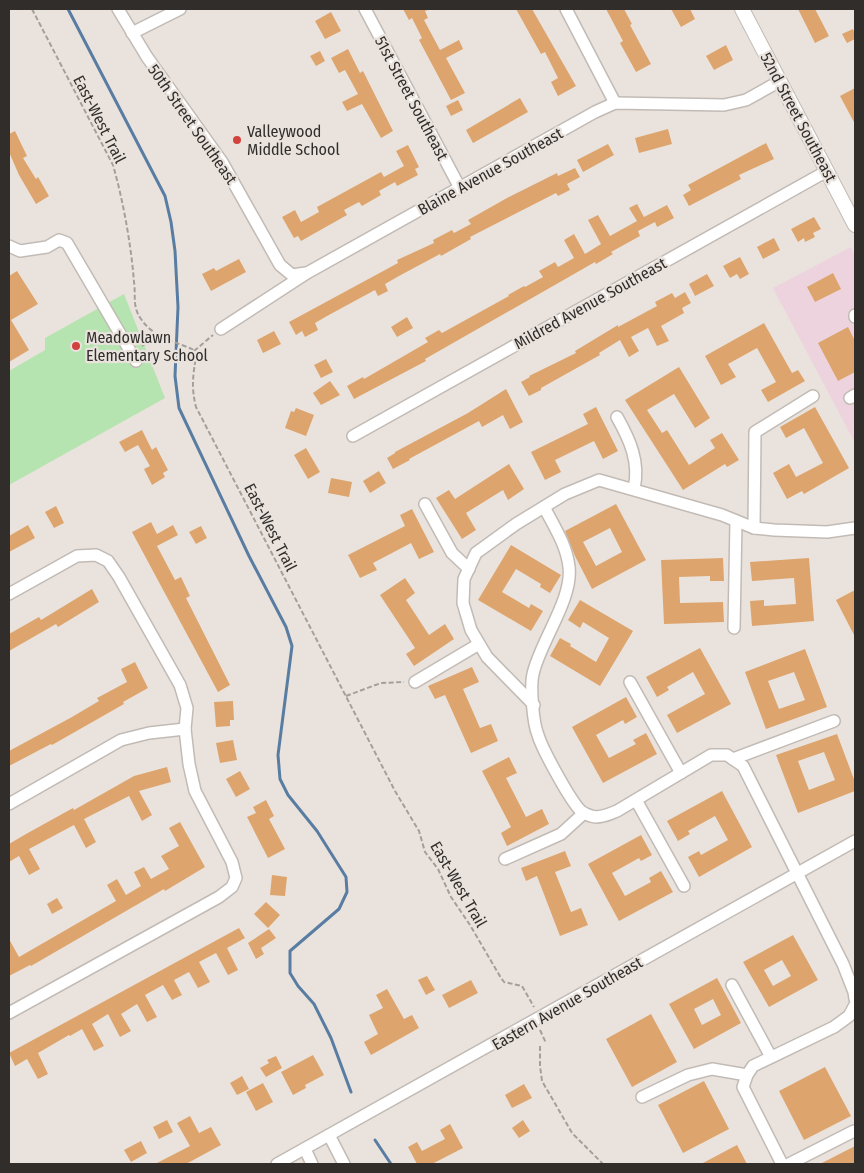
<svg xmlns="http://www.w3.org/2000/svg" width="864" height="1173" viewBox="0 0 864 1173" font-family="'Fira Sans Condensed',sans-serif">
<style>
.commercial{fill:#ecd3dd}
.green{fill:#b6e4b0}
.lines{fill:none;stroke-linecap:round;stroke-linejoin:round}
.stream{stroke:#597da2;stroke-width:3}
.building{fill:#dda56d;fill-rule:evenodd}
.minor-casing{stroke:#c2bbb5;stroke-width:14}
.major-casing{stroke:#c2bbb5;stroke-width:16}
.path{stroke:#a59f9b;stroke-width:2;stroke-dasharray:5 2.5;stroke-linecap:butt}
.minor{stroke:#fff;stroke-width:11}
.major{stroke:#fff;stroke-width:14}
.poi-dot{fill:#d1433c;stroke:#eae3dd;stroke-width:2}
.labels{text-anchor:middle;stroke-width:4.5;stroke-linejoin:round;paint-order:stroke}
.street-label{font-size:16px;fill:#302d2b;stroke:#eae3dd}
.poi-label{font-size:16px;fill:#302d2b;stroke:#eae3dd;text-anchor:start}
</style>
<rect width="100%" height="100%" fill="#eae3dd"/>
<polygon class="commercial" points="851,247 855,256 855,443 773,288"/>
<polygon class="green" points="124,294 165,398 9,485 9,371 45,350 45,338"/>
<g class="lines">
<g class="stream">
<polyline points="68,9 165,196 171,222 175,251 178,307 175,376 179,408 249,556 286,627 292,646 278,755 280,779 288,795 317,831 346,877 347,892 339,909 290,951 290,973 298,986 314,1004 331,1038 351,1092"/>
<polyline points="375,1140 391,1164"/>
</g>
</g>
<g class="building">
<polygon points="403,9 430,9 425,11 428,18 424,20 440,50 459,40 463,49 446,58 465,93 451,100 419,40 422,38 412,18 409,20"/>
<polygon points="516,9 532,9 576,86 558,96 551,82 558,78 545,52 541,54"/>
<polygon points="606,9 624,9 632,24 630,25 651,64 636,72 620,43 623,41"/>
<polygon points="671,9 690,9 695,19 681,27"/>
<polygon points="798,9 815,9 829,36 815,43"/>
<polygon points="331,12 341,31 325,39 315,21"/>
<polygon points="853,29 855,34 855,39 847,43 842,34"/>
<polygon points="726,45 733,60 714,70 706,56"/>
<polygon points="348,49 360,73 363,71 393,131 381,138 362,104 347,111 342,102 358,94 345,70 339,73 331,58"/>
<polygon points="320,51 325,61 316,66 310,56"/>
<polygon points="855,88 855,124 840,96"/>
<polygon points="520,98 528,112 473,143 466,130"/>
<polygon points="458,100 463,110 451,116 446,106"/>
<polygon points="668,129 672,144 639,153 635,138"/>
<polygon points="15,131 27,156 23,158 36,179 38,177 49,196 36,204 19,175 9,152 9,134"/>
<polygon points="766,143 774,159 739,175 741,179 689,206 683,195 691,190 688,185"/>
<polygon points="608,144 614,155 583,172 577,160"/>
<polygon points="408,145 419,167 415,169 418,175 397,186 395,182 379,191 381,195 362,206 359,202 344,210 347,215 301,241 298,236 294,238 282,217 295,210 301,222 319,212 317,207 381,172 384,177 404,166 396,151"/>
<polygon points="575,168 580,177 567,184 570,190 558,196 556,193 470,237 471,239 441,256 440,254 399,276 385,284 388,291 378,296 375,290 327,316 315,323 318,330 305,337 302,331 296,335 289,322 398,263 397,260 434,243 433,240 452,230 454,233 471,224 468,220 507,198 557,173 558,176"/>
<polygon points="637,204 644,217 667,205 674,218 657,227 655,222 638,231 640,236 611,252 613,254 596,264 595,262 425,359 426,361 354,399 347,386 363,377 364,379 428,342 425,338 439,330 442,333 509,296 508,295 524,286 525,287 543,277 539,271 555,262 558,267 574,258 564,240 574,234 585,254 601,244 588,220 598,215 610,236 637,221 629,208"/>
<polygon points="814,217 821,229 813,233 815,237 805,242 804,238 798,242 791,229"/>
<polygon points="774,238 780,250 763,259 757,247"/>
<polygon points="740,257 749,274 740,279 737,274 730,278 723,266"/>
<polygon points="239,259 246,272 211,291 202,274 214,268 216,271"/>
<polygon points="17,271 38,304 11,320 29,350 9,362 9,276"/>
<polygon points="833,273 841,289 815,302 807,287"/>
<polygon points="707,274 714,286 695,296 689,284"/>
<polygon points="685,292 691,303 682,308 684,313 661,326 669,341 657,346 648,328 631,337 639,351 629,357 620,340 599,353 600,355 541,388 541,390 529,396 521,382 530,377 529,376 576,353 575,351 618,325 618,327 657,306 655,302 672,293 675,298"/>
<polygon points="407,317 413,328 397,337 391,327"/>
<polygon points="764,323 792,373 798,370 805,381 768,402 761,390 776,382 757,348 728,364 736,377 721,385 705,356"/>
<polygon points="848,327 855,341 855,372 838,381 818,343"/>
<polygon points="274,331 281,344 263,353 257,340"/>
<polygon points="326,359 333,372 321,378 314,365"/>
<polygon points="679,367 710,418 695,428 674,394 647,410 662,433 667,430 689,465 715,448 710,440 722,433 739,460 727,467 725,464 683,490 625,400"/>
<polygon points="330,381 340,395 321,405 313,393"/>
<polygon points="506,389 523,422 510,429 503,415 482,427 479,421 409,459 410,460 393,469 387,458 395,453 395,452 468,413"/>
<polygon points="596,407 618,451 603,459 594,441 555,460 561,472 545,480 531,452 588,424 583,414"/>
<polygon points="815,407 849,468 804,494 802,491 787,499 773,473 789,464 796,477 823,463 804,428 786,438 780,427"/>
<polygon points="296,408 314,415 306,436 285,428 291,411 294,412"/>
<polygon points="142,430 152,450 156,447 168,470 163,473 165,477 152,485 144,469 150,466 138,445 125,452 119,442"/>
<polygon points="306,448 320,472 308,479 294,455"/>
<polygon points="509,464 524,489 508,500 503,490 466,513 476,530 462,539 436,498 449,490 455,499"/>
<polygon points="379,471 386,483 370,493 363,481"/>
<polygon points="331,478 352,482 349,497 328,493"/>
<path d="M 616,504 L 646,560 L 592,589 L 575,556 L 565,531 ZM 610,528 L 622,552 L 596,566 L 583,542 Z"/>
<polygon points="56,506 64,523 54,528 45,512"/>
<polygon points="412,509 434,552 419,559 411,543 373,563 377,570 360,578 348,555 405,526 400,515"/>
<polygon points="151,522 157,534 173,525 178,535 157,546 175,580 181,577 190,596 186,598 230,685 218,692 132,532"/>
<polygon points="28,525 35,538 9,552 9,536"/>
<polygon points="201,526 207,538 196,544 189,532"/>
<polygon points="511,545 561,575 550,593 540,587 541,584 516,569 502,592 529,608 531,604 543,611 531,631 478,600"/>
<polygon points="723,558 724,581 710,581 710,576 679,577 680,603 723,602 724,622 664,624 661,560"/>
<polygon points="809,558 814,621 752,626 750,601 764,600 764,606 796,604 794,578 752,581 750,562"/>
<polygon points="405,578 415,593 406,600 429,635 445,624 454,639 414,666 406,654 415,648 380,595"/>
<polygon points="92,589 99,602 58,627 56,624 9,651 9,634 39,617 41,620"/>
<polygon points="855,590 855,637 836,600"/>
<polygon points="580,600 633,631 600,686 550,656 560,638 571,644 570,646 596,662 609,638 583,622 580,628 568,620"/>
<polygon points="700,648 731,704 677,733 667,715 705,694 693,672 667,687 669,690 657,697 646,677"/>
<path d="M 805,649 L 827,707 L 766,729 L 745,672 ZM 794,672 L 805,700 L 779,709 L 768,681 Z"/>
<polygon points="135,662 148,688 123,702 124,704 52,745 51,744 9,766 9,751 72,717 99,701 97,698 127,682 121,669"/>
<polygon points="472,667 479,682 463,689 480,728 491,724 498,741 471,753 445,695 435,699 428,686"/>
<polygon points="626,697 637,717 625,724 623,720 596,735 609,758 636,744 633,740 646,733 657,754 603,783 572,727"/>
<polygon points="233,701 234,720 230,720 230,726 216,727 214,702"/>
<path d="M 837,734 L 855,782 L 855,791 L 798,813 L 776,755 ZM 824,752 L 835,780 L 809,790 L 798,761 Z"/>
<polygon points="233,740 237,760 220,763 216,743"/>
<polygon points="509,757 517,773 506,778 526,817 542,809 549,824 507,846 501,833 511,827 482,771"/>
<polygon points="167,767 171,782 139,791 152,815 142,821 129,796 84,819 96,842 86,848 74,825 29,849 40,869 29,875 19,856 9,862 9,844 26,834 73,808 74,810 134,776"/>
<polygon points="240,771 250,789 236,797 226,779"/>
<polygon points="722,791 752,847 699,877 688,857 699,851 701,855 728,840 715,816 688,831 690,834 678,841 667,821"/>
<polygon points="266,800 274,816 269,819 285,849 268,858 247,817 256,813 253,807"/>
<polygon points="180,822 205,867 165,891 164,889 31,966 30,965 9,976 9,939 19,957 116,901 107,885 117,879 126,895 141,886 134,872 144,867 151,879 169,869 161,856 179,846 169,828"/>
<polygon points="641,835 652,855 641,861 639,858 612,873 625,896 651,882 649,878 661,871 673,892 619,921 588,864"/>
<polygon points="565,851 571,866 555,872 571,912 581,908 588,925 560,936 537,876 526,881 521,868"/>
<polygon points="272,875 287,877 285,896 270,895"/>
<polygon points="57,898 63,908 52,914 47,904"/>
<polygon points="266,902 280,915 268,928 254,914"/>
<polygon points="239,928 245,938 227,948 238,970 228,975 216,953 199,962 210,982 198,988 189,972 174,980 182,995 172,1000 163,985 145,995 157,1017 147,1022 137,1004 121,1014 131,1031 120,1037 108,1014 92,1024 104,1046 94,1051 82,1029 70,1036 69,1035 38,1053 48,1074 38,1079 27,1059 15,1066 9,1053"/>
<polygon points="269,929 276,938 261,948 264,954 256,959 248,943"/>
<path d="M 793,935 L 818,980 L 769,1007 L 743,962 ZM 782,960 L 791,976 L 773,986 L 764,970 Z"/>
<polygon points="427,976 435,990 426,995 418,980"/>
<path d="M 717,978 L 741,1023 L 694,1049 L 669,1004 ZM 713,999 L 721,1015 L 702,1025 L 694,1009 Z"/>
<polygon points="471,980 478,993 449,1008 442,995"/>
<polygon points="387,989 404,1019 412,1015 419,1028 371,1055 364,1042 378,1034 369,1015 383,1008 376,995"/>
<polygon points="651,1014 677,1062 632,1087 606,1039"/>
<polygon points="313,1055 324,1075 305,1085 306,1088 293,1095 281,1072"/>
<polygon points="276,1056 282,1068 266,1077 260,1068 269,1063 267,1060"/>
<polygon points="825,1067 851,1116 804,1140 779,1091"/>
<polygon points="242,1076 249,1089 237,1095 230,1083"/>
<polygon points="704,1081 729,1129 683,1153 658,1105"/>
<polygon points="263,1083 273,1102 256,1111 246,1092"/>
<polygon points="524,1084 532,1098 512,1108 505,1095"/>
<polygon points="190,1116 199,1133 211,1127 221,1145 186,1164 155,1164 190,1146 177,1123"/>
<polygon points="167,1120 173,1132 159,1139 153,1127"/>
<polygon points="523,1120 530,1131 519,1138 512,1128"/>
<polygon points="450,1124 463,1148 432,1164 417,1164 408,1147 417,1142 422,1151 445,1139 440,1130"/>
<polygon points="141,1141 147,1153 131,1162 124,1150"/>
<polygon points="737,1145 747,1164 701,1164"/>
<polygon points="855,1146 855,1164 820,1164"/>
</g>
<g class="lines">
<defs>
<g id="minor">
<polyline points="118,9 147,57 222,162 280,265 292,275 306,273"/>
<polyline points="365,9 460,188"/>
<polyline points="566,9 615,103"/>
<polyline points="132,33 180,9"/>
<polyline points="9,246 20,251 47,247 59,240 67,243 136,361"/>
<polyline points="855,315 855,317"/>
<polyline points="221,329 307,273 595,112 615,103 724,105 746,100 780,81"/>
<polyline points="850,398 855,395"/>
<path d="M 617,417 C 630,440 640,462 634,489"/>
<polyline points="353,436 827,171"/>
<polyline points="425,504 452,553 469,569"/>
<path d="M 544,507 C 554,526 567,546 569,567 C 573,599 540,642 533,674 C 530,687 533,723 538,735 C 542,749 571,802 581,811 C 583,813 588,815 591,816 C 599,819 609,814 617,811 L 711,755 L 727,755 L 743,766 L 843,964 L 854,992 L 855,999"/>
<polyline points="754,528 755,432 813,396"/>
<polyline points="9,594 77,556 96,555 108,561 119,577 180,685 187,708 185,729 189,764 195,791 232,862 236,878 232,887 219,897 9,1013"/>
<polyline points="734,628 736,521"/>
<polyline points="415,682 479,644"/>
<polyline points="630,682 681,773"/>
<polyline points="534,705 487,657 471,630 463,603 464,579 476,553 516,524 565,494 599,480 722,515 754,528 774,530 827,532 855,528"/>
<polyline points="733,759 834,721"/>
<polyline points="636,800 684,886"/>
<polyline points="9,804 121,740 149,733 185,729"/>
<polyline points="505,859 561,834 584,813"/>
<polyline points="732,985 771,1057"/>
<polyline points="642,1097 688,1075 712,1069 747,1075"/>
<polyline points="329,1135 344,1164"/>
<polyline points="305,1149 312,1164"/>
<polyline points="277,1164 855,841"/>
<polyline points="782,1164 743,1087 747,1075 753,1066 834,1027 849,1016 855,1005"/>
<polyline points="789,1164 854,1131"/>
</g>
<polyline id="major" points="742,9 855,225"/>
</defs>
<use href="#minor" class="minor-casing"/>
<use href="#major" class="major-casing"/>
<g class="path">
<path d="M 32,9 L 113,165 C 123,200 131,244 134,282 C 136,295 132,307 141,319 C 153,337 173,341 192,349 L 196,356 C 193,376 191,387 196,407 L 395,791 L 419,831 L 425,852 L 438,869 L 451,897 L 470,925 L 501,978 L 504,982 L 522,986 L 534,1007"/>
<polyline points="142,346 159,336"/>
<polyline points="194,351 213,335"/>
<polyline points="346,696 381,683 404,682"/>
<polyline points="540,1030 546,1043"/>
<polyline points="540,1046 540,1066 542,1081 572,1133 603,1164"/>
</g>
<use href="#minor" class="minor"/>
<use href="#major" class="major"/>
</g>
<g class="poi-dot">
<circle cx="237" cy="140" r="5"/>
<circle cx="76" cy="346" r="5"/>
</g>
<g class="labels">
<g class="street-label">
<text transform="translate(412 98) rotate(62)" y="6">51st Street Southeast</text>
<text transform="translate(799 117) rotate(62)" y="6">52nd Street Southeast</text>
<text transform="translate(100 119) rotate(63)" y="6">East-West Trail</text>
<text transform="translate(193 124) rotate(55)" y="6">50th Street Southeast</text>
<text transform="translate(490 171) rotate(-29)" y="6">Blaine Avenue Southeast</text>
<text transform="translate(590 303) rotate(-29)" y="6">Mildred Avenue Southeast</text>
<text transform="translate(271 527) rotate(63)" y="6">East-West Trail</text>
<text transform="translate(459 884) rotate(60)" y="6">East-West Trail</text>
<text transform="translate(567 1003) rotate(-30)" y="6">Eastern Avenue Southeast</text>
</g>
<g class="poi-label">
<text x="247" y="137">Valleywood<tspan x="247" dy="18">Middle School</tspan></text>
<text x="86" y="343">Meadowlawn<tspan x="86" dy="18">Elementary School</tspan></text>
</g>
</g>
<rect width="864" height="1173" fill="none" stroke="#302d2b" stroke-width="20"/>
</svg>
